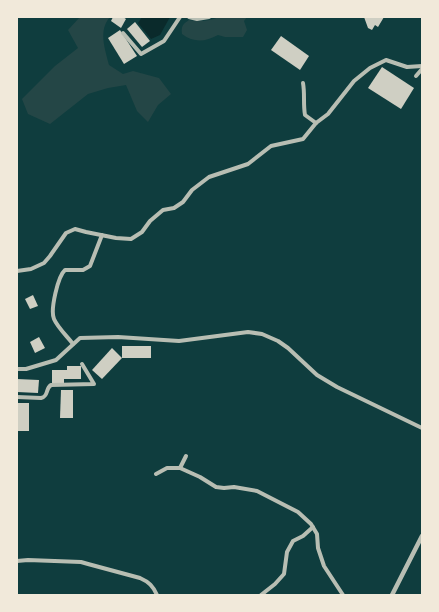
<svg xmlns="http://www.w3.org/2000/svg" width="439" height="612" viewBox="0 0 439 612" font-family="Rubik,sans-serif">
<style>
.green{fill:#244646}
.water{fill:#0a2a2b}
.building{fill:#cfcfc3}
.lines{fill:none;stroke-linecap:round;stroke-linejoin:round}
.minor{stroke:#b8beb3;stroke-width:4}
.tertiary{stroke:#b8beb3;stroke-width:4.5}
</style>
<rect width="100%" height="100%" fill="#0f3d3e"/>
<g class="green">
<path d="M 80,17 L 110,17 C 98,30 105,49 109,65 L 123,74 L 133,71 L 159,78 L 171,94 L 158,105 L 148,122 L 137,111 L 126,85 L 108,88 L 88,94 L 50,124 L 28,114 L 22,99 L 55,66 L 78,48 L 68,30 Z"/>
<path d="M 219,17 L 247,17 L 244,21 L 247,30 L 243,37 L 225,37 L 218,35 C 205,42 194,43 182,34 C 181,26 183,24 189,20 C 201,22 209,21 219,17 Z"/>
</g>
<polygon class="water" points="142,17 170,17 160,35 151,39 138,23"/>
<g class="building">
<polygon points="113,17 123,17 126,19 121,28 111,21"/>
<polygon points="364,17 384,17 378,27 375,25 372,30 368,28"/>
<polygon points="135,22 150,41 142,47 127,29"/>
<polygon points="120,30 137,56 124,64 108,38"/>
<polygon points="281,36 309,56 300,70 271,50"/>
<polygon points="382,67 414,88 401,109 368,88"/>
<polygon points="33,295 38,306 30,309 25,299"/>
<polygon points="39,337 45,348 35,353 30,342"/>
<rect x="122" y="346" width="29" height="12"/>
<polygon points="112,348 122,358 102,379 92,370"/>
<polygon points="67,366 81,366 81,379 64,379 64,383 52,383 52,370 67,370"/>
<polygon points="17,379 39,380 38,393 17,392"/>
<polygon points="61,390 73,390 73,418 60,418"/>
<rect x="17" y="403" width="12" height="28"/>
</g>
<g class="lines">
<g class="minor">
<polyline points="189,17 197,19 209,17"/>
<polyline points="123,33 141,54 164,41 180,17"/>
<polyline points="416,76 422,69"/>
<path d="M 303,83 C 305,94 303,104 305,115 L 316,123"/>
<polyline points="17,271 31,269 44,263 50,256 66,233 75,229 86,232 116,238 131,239 142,232 150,221 163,210 174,208 183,202 192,190 209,177 248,164 271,146 303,139 316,123 328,114 354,81 370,68 386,60 407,67 422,66"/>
<path d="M 73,344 C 67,336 58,328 54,319 C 50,310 58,276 65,270 L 83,270 L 90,266 L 102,235"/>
<polyline points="17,369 26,369 56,360 80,338 118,337 179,341 248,332 262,334 278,341 288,348 317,375 337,387 422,428"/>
<path d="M 17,397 L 41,398 C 49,396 45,389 51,385 L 94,384 L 82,364"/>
<polyline points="180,468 186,456"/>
<polyline points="156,474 167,468 180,468 200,477 216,487 224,488 234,487 257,491 298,512 311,524 317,534 318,548 324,566 343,595"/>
<path d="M 17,561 L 28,560 L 81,562 L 88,564 L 140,578 C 149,582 153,586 157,595"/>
<polyline points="261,595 275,584 284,574 287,552 293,541 303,536 313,527"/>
</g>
<polyline class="tertiary" points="392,595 422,536"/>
</g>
<rect width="439" height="612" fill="none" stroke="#f1e9da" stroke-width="36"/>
</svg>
